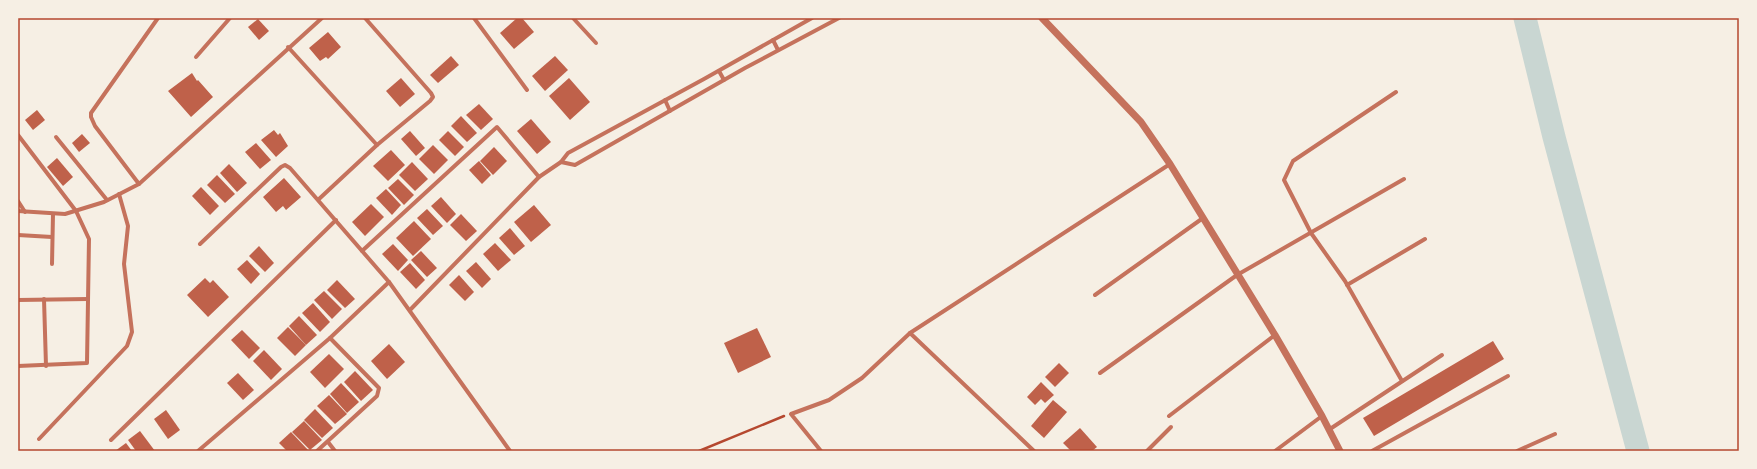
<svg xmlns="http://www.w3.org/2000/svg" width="1757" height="469" viewBox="0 0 1757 469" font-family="'Fira Sans Condensed',sans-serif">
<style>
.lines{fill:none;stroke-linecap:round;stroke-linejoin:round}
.river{stroke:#c9d6d2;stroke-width:23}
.building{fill:#bf614a}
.path{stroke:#b5482f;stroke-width:2.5}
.minor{stroke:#c5725c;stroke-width:4}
.tertiary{stroke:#c5725c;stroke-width:7}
.neatline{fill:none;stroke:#b5482f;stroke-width:1.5}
</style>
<rect width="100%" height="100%" fill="#f6efe4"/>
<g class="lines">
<polyline class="river" points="1525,18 1554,137 1638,451"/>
</g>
<g class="building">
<polygon points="517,18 522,18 534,32 514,49 500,33"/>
<polygon points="258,19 269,31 259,40 248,27"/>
<polygon points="328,32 341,47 328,59 326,57 320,61 309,48"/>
<polygon points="451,56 459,65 438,83 430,75"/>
<polygon points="555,56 568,70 545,91 532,76"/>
<polygon points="192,73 197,81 198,80 213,97 191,117 168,91"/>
<polygon points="401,78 415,94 400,107 386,91"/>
<polygon points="569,78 590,102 570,120 549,96"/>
<polygon points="479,104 493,119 481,130 466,115"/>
<polygon points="37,110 45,120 33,130 25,120"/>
<polygon points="461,116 477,133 467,142 451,126"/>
<polygon points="531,119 551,142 537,154 517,131"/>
<polygon points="274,130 278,135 280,133 288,146 276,157 261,140"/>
<polygon points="410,131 425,148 416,156 401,139"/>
<polygon points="448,131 464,147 455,156 439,140"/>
<polygon points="82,134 90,143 79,152 72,143"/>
<polygon points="256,143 271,160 260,169 245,152"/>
<polygon points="433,145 448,160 434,174 419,159"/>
<polygon points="494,147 507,161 493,175 480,161"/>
<polygon points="391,150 405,165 388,181 373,166"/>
<polygon points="57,158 73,177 63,186 47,167"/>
<polygon points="479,161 491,175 482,184 469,170"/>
<polygon points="412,162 428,179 415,191 399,175"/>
<polygon points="229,164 247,183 237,192 220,173"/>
<polygon points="217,175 235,194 225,203 207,185"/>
<polygon points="284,178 301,197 286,210 283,206 276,212 263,197"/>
<polygon points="398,179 414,195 404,205 388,188"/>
<polygon points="201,187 219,206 210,215 192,196"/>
<polygon points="386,189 401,205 392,215 376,198"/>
<polygon points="441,197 456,214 447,223 431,206"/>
<polygon points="371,204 384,217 365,236 352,222"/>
<polygon points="534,205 551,225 531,242 514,222"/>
<polygon points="427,209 443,226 433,235 417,218"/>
<polygon points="461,214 477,231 466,241 450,225"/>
<polygon points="414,221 431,239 413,256 396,238"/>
<polygon points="510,228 525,246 514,255 499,238"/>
<polygon points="495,243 511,260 498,271 483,254"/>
<polygon points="393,244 408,260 398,271 382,254"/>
<polygon points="259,246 274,263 265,272 249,256"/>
<polygon points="421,251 437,268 427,277 411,260"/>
<polygon points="247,260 260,274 251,284 237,269"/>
<polygon points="476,262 491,279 482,288 466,271"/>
<polygon points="410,263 425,280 416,289 400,272"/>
<polygon points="459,275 474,292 465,301 449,285"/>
<polygon points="205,278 210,283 213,280 229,297 208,317 187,295"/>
<polygon points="337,280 355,299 345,308 327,290"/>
<polygon points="324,291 342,309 332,319 314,300"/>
<polygon points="313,303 330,322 320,332 302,313"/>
<polygon points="299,316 317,335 306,345 289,326"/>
<polygon points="288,327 306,345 295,356 277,338"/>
<polygon points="757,328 771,357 738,373 724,343"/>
<polygon points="242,330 260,348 249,359 231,340"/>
<polygon points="1493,341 1504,359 1374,436 1363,418"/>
<polygon points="389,344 405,362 387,379 371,361"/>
<polygon points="264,350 282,369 271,380 253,361"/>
<polygon points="329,354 344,369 325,388 310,372"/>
<polygon points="1059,363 1069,373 1055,387 1045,377"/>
<polygon points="355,371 373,390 361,401 344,382"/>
<polygon points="238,373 254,390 243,400 227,383"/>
<polygon points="1041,382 1054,395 1045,403 1041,399 1035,405 1027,397"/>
<polygon points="341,383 359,402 347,413 330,394"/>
<polygon points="329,395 347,414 335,424 317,406"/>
<polygon points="1053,400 1067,412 1044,438 1031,426"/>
<polygon points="315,409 333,428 322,438 304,420"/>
<polygon points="166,410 180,430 168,439 154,419"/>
<polygon points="304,421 322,440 310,450 292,432"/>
<polygon points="1080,428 1097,447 1092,451 1071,451 1063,443"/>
<polygon points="140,431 155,451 136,451 128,440"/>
<polygon points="291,432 309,451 287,451 279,443"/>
<polygon points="126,443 132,451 115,451"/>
</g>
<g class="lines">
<polyline class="path" points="699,451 784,416"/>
<g class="minor">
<polyline points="474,18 527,90"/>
<polyline points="573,18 596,43"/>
<polyline points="773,40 778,50"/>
<polyline points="288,47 377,145"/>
<polyline points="196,57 230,18"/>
<polyline points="719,71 724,80"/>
<polyline points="1396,92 1293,161 1284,180 1311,233 1345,281 1402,381"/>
<polyline points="665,100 670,111"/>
<polyline points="18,135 76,211 89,239 87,363 18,366"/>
<polyline points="56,137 107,200"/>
<polyline points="561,162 575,165 745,68 839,18"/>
<polyline points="139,184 95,126 91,117 91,113 158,18"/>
<polyline points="319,199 377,145 430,101 433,97 431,93 365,18"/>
<polyline points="18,201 25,212"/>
<polyline points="18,211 65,214 104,202 139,184 322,18"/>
<polyline points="18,235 52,237"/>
<polyline points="200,244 281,167 285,165 290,168 389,282 510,451"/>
<polyline points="362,251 497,127 539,177"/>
<polyline points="52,264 53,214"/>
<polyline points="1347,285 1425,239"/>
<polyline points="1095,295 1203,218"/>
<polyline points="44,299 46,366"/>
<polyline points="18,300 88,299"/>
<polyline points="410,310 539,177 561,162 568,153 704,79 812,18"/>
<polyline points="910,333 1034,451"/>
<polyline points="1100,373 1237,275 1404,179"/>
<polyline points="1169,416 1275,335"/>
<polyline points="1330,429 1442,355"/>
<polyline points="39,439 127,346 132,332 124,264 128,226 119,194"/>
<polyline points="111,440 336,220"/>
<polyline points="328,442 335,451"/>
<polyline points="198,451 330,338 389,282"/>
<polyline points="317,451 377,396 379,388 330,338"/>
<polyline points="821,451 791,414 829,400 862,378 910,333 1170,164"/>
<polyline points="1147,451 1171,427"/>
<polyline points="1275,451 1322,416"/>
<polyline points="1372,451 1508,376"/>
<polyline points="1517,451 1555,434"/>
</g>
<polyline class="tertiary" points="1042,18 1141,122 1170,164 1275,335 1322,416 1340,451"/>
</g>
<rect width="1757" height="469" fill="none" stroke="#f6efe4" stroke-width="38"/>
<rect x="19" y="19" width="1719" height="431" class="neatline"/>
</svg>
